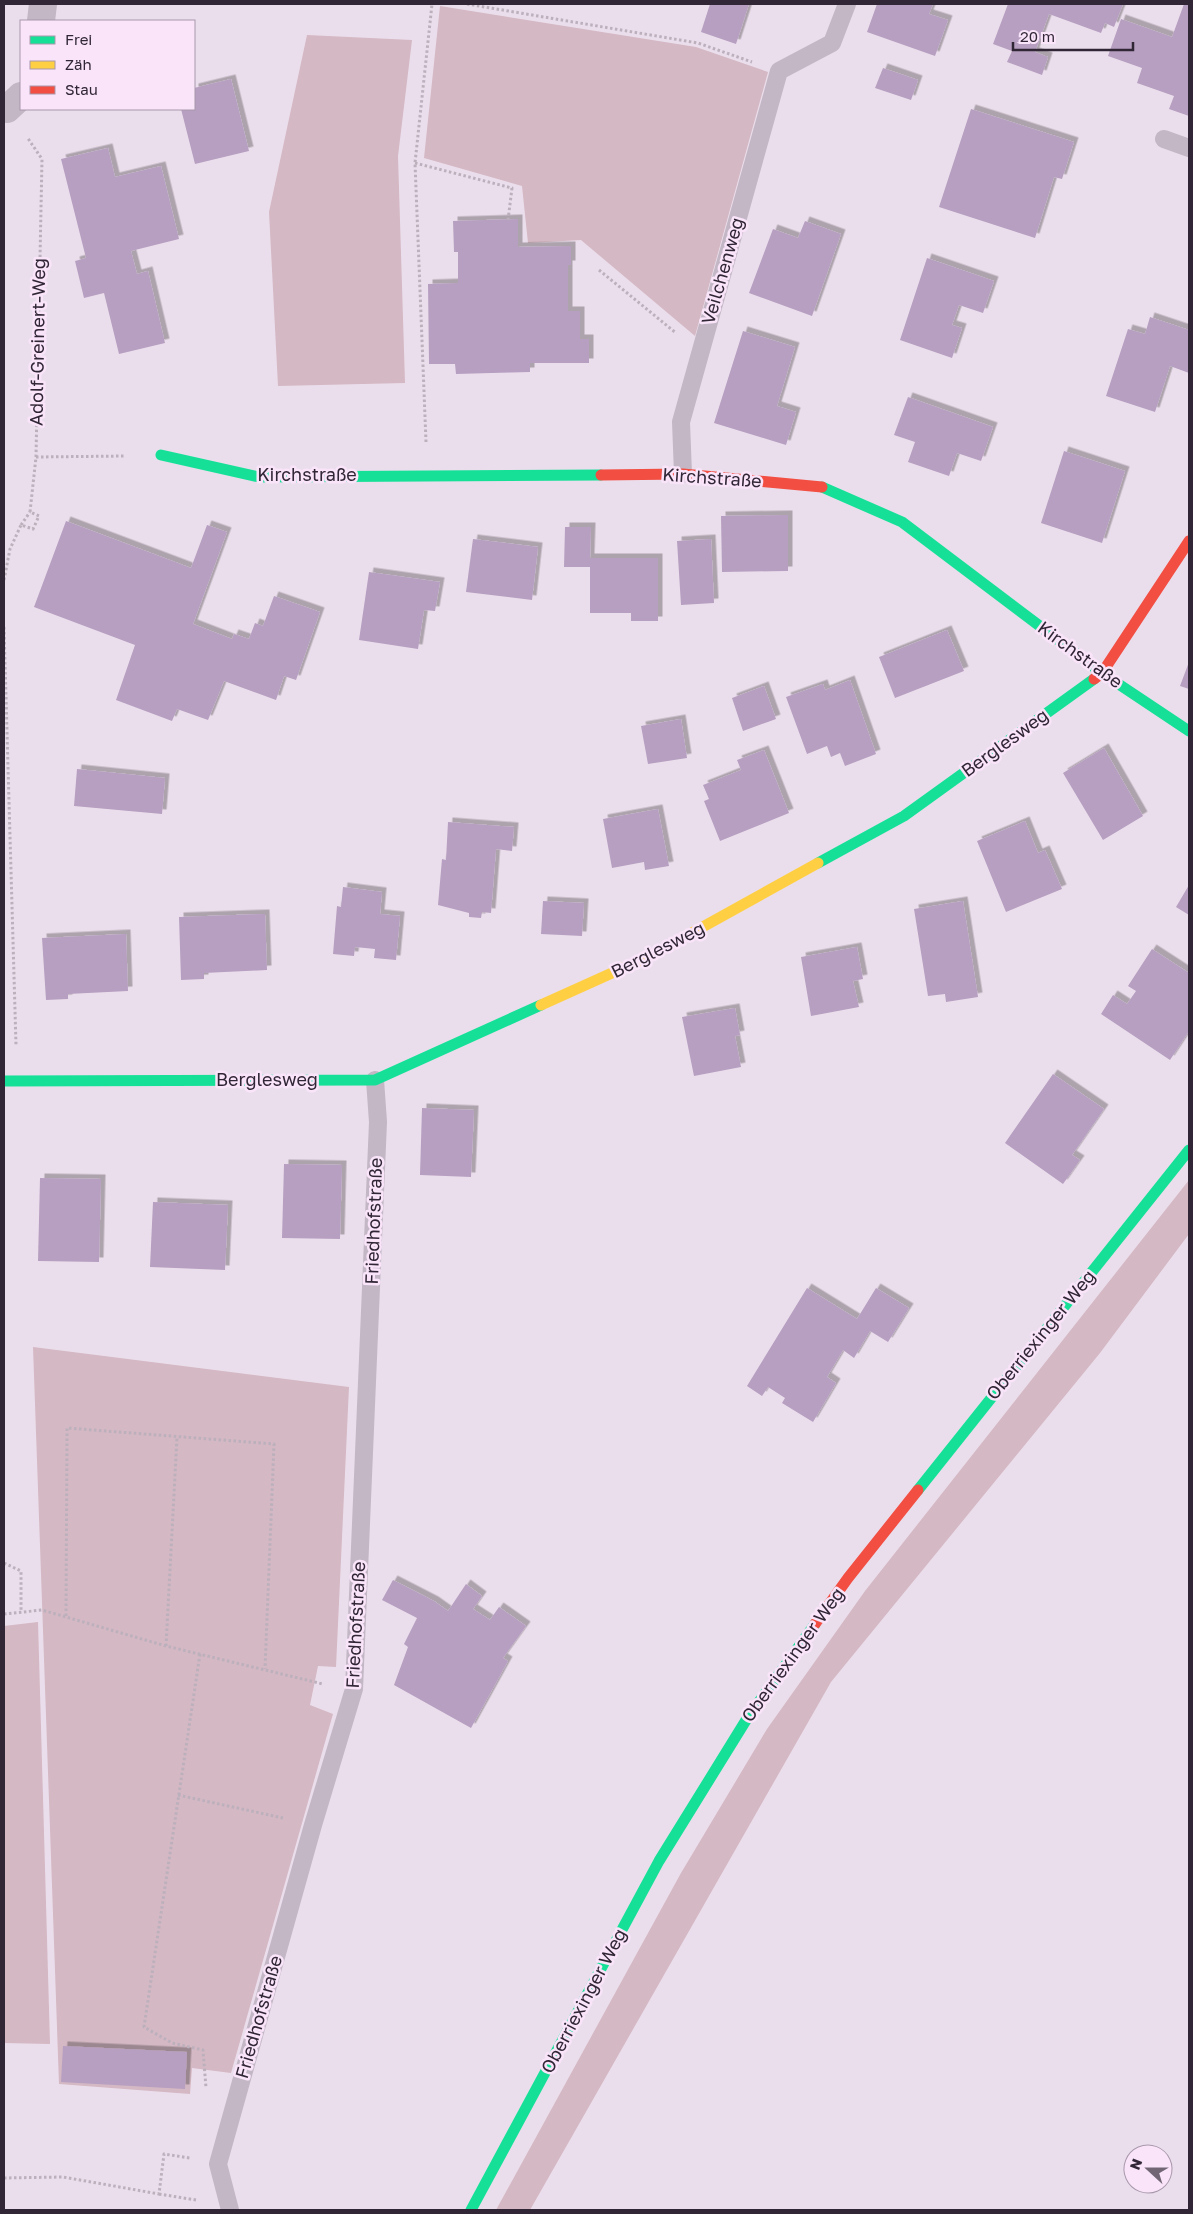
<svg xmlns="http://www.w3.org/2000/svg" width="1193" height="2214" viewBox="0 0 1193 2214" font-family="'Golos Text',sans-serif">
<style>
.green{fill:#d4b8c3}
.building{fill:#b79fc1;filter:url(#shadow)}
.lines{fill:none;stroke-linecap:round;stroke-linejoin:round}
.path{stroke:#bcb0bd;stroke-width:3;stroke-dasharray:2.5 2.5;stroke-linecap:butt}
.lane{stroke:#c3b7c5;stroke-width:18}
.street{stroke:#c3b7c5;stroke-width:28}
.fast{stroke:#16e098;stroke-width:11}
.slow{stroke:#ffcf43;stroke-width:11}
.jam{stroke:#f24e42;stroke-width:11}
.labels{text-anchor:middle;stroke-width:5;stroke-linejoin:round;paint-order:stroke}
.street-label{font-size:18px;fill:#312635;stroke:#f9e4fa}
</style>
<defs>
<filter id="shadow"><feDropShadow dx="4.5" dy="-4.5" stdDeviation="0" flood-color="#0004"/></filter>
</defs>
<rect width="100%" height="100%" fill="#ebdeec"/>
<g class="green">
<polygon points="440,6 696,47 768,72 695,336 581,240 528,243 522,186 424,158"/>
<polygon points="307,35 412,40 398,156 405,383 278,386 269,212"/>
<polygon points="1189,1180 1189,1234 1100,1353 831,1682 530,2210 496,2210 681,1873 767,1729 865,1591"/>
<polygon points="33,1347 349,1387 336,1667 318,1666 310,1705 333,1714 231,2073 192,2068 190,2094 59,2084"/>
<polygon points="38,1622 50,2044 4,2043 4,1626"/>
</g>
<g class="building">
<polygon points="710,4 749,4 736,44 701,32"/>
<polygon points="877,4 933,4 929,14 948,20 935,56 867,32"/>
<polygon points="1008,4 1123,4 1114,27 1105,23 1101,33 1049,14 1035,52 1048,57 1042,75 1007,62 1012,51 993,44"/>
<polygon points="1184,4 1189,5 1189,116 1169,109 1174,96 1137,83 1142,68 1108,56 1121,19 1172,37"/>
<polygon points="883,68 918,80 911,100 875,88"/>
<polygon points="231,79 249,151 195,164 181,109 194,109 194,88"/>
<polygon points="971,109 1074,142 1062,179 1054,177 1035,238 939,207"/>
<polygon points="108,148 115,177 161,166 179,239 131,251 137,274 148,271 165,343 119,354 104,293 84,298 75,261 86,258 61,159"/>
<polygon points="518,219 518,247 571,246 571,265 568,265 568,311 580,311 580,339 589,339 589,363 530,363 530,372 456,374 455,364 429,364 428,284 458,283 458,252 454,252 453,221"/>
<polygon points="805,221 841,234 812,316 749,293 773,229 798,238"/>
<polygon points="927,258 994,281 983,313 959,305 952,325 962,328 952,358 900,340"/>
<polygon points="1150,317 1189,330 1189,373 1170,366 1155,412 1106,396 1128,329 1145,334"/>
<polygon points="743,331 795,347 777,406 796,412 786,445 714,423"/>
<polygon points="908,397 993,427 981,461 957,453 949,476 908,462 915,442 894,435"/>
<polygon points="1064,451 1125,471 1102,543 1041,523"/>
<polygon points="788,515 788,571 722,572 721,516"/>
<polygon points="66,521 191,568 207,525 227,532 193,624 232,639 234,634 249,639 255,623 263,626 274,596 320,612 296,680 284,676 276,700 224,681 208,720 177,709 172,721 116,700 135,645 34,607"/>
<polygon points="565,527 591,527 590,558 658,558 658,621 631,621 631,613 590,613 590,567 564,567"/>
<polygon points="473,539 538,547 532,600 466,592"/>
<polygon points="711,539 714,603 681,605 677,541"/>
<polygon points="369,572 440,582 435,611 424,610 418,649 359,640"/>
<polygon points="947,630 964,671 895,698 879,657"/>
<polygon points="1189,662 1189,689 1180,686"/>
<polygon points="850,680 876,754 845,766 840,753 831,757 827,746 807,754 786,697 823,684 825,690"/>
<polygon points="764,686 776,719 743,731 732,698"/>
<polygon points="681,719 687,758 648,764 641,726"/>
<polygon points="1104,748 1143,816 1103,840 1063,773"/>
<polygon points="764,750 789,813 720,841 704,801 709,799 703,785 741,770 737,760"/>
<polygon points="77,769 165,778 162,814 74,806"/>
<polygon points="658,809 669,866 645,870 644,862 612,868 603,819"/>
<polygon points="1025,821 1038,853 1045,850 1062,889 1006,912 977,841"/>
<polygon points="448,822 514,827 512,851 496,849 491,913 482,912 481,918 469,917 469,913 438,905 442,859 446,860"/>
<polygon points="1189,885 1189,915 1176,907"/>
<polygon points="343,887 382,892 380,914 400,916 396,960 374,958 375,949 355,947 354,956 333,954 337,906 341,907"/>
<polygon points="543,901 584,903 582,936 541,934"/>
<polygon points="963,901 978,997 946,1002 945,994 928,996 914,909"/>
<polygon points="265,914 267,970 204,973 204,979 181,980 179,917"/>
<polygon points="126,934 128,991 68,994 68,999 46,1000 42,938"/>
<polygon points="857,947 863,979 853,981 859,1007 811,1016 801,957"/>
<polygon points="1152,949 1189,973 1189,1031 1170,1060 1101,1014 1113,995 1127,1004 1136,991 1128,986"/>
<polygon points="735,1008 740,1035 735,1036 741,1067 694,1076 682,1017"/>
<polygon points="1053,1074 1104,1109 1072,1155 1080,1160 1063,1184 1005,1143"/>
<polygon points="422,1108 474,1110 471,1177 420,1175"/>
<polygon points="284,1164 342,1165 340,1239 282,1238"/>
<polygon points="40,1178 101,1179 99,1262 38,1261"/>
<polygon points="153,1202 228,1205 225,1270 150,1267"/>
<polygon points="807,1288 857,1319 876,1288 909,1308 888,1342 870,1331 854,1358 843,1350 827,1377 836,1383 813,1422 782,1403 785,1398 768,1387 762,1396 747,1386"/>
<polygon points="393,1580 434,1601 448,1611 466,1584 482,1596 473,1609 490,1620 499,1607 526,1626 503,1658 508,1661 471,1728 394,1685 408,1647 404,1644 417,1618 382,1600"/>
<polygon points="63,2046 187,2052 185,2089 61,2082"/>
</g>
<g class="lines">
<g class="path">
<polyline points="467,4 698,43 752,62"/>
<polyline points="415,163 512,188 508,220"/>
<polyline points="599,270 676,333"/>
<polyline points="426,442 415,163 432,4"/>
<polyline points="36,457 126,456"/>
<polyline points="21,525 30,512"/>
<polyline points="4,580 10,549 21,525 33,529 39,516 30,512 36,457 42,159 27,137"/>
<polyline points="4,627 16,1045"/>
<polyline points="4,1563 21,1571 21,1611"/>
<polyline points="4,1614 42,1610 166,1646 323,1684"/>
<polyline points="66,1616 67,1428 274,1444 265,1669"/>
<polyline points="166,1646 177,1437"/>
<polyline points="200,1654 144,2027 172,2043 203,2050 206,2088"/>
<polyline points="178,1795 283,1818"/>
<polyline points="4,2178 63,2177 159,2194 164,2154 190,2158"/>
<polyline points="159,2194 196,2200"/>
</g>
<g class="lane">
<polyline points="1164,139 1189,148"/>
<polyline points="683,474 681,422 779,71 832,43 847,4"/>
<polyline points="230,2210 218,2164 313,1825 354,1689 378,1122 375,1080"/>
</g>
<g class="street">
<polyline points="41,21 43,4"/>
<polyline points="7,109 21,96"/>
</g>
<g class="fast">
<polyline points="161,455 259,477 601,475"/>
<polyline points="822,487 902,522 1102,673 1189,731"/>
<polyline points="818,863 904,816 1094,679"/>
<polyline points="4,1081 375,1080 541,1005"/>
<polyline points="918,1490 1189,1150"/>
<polyline points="471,2210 659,1861 748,1717 815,1624"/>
</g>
<polyline class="slow" points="541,1005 652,955 818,863"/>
<g class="jam">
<polyline points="601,475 683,474 822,487"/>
<polyline points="1094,679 1102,673 1189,541"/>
<polyline points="815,1624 848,1578 918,1490"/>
</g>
</g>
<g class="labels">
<g class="street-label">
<text transform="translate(723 271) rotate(-74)" y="6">Veilchenweg</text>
<text transform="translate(38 342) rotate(-89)" y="6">Adolf-Greinert-Weg</text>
<text x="307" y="481">Kirchstraße</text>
<text transform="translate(712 478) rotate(4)" y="6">Kirchstraße</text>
<text transform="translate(1080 655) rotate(36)" y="6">Kirchstraße</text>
<text transform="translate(1005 743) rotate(-36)" y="6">Berglesweg</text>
<text transform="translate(658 950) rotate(-27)" y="6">Berglesweg</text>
<text x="267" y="1086">Berglesweg</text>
<text transform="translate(374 1221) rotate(-88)" y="6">Friedhofstraße</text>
<text transform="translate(1041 1335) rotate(-51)" y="6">Oberriexinger Weg</text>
<text transform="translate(356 1625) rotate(-87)" y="6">Friedhofstraße</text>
<text transform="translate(793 1655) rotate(-54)" y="6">Oberriexinger Weg</text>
<text transform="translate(584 2001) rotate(-62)" y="6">Oberriexinger Weg</text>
<text transform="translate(259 2017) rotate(-74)" y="6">Friedhofstraße</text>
</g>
</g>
<rect width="1193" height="2214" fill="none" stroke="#312635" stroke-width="10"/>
<rect x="20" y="20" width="175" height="90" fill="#f9e4fa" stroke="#a998ab"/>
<rect x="30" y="36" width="25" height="8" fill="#16e098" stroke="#a998ab"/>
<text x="65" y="45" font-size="15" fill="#312635">Frei</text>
<rect x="30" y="61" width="25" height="8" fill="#ffcf43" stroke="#a998ab"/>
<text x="65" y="70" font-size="15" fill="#312635">Zäh</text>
<rect x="30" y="86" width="25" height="8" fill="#f24e42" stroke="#a998ab"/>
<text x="65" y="95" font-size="15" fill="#312635">Stau</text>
<g transform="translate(1148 2169) rotate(291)"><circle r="24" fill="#f9e4fa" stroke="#a998ab"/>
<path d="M0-4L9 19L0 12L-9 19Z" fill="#726675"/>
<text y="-8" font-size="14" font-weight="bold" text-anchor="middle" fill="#312635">N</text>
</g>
<path d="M1013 42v8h120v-8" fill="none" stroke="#312635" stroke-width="2.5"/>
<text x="1020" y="42" font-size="15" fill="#312635" stroke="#f9e4fa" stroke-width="4" paint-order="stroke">20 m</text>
</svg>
